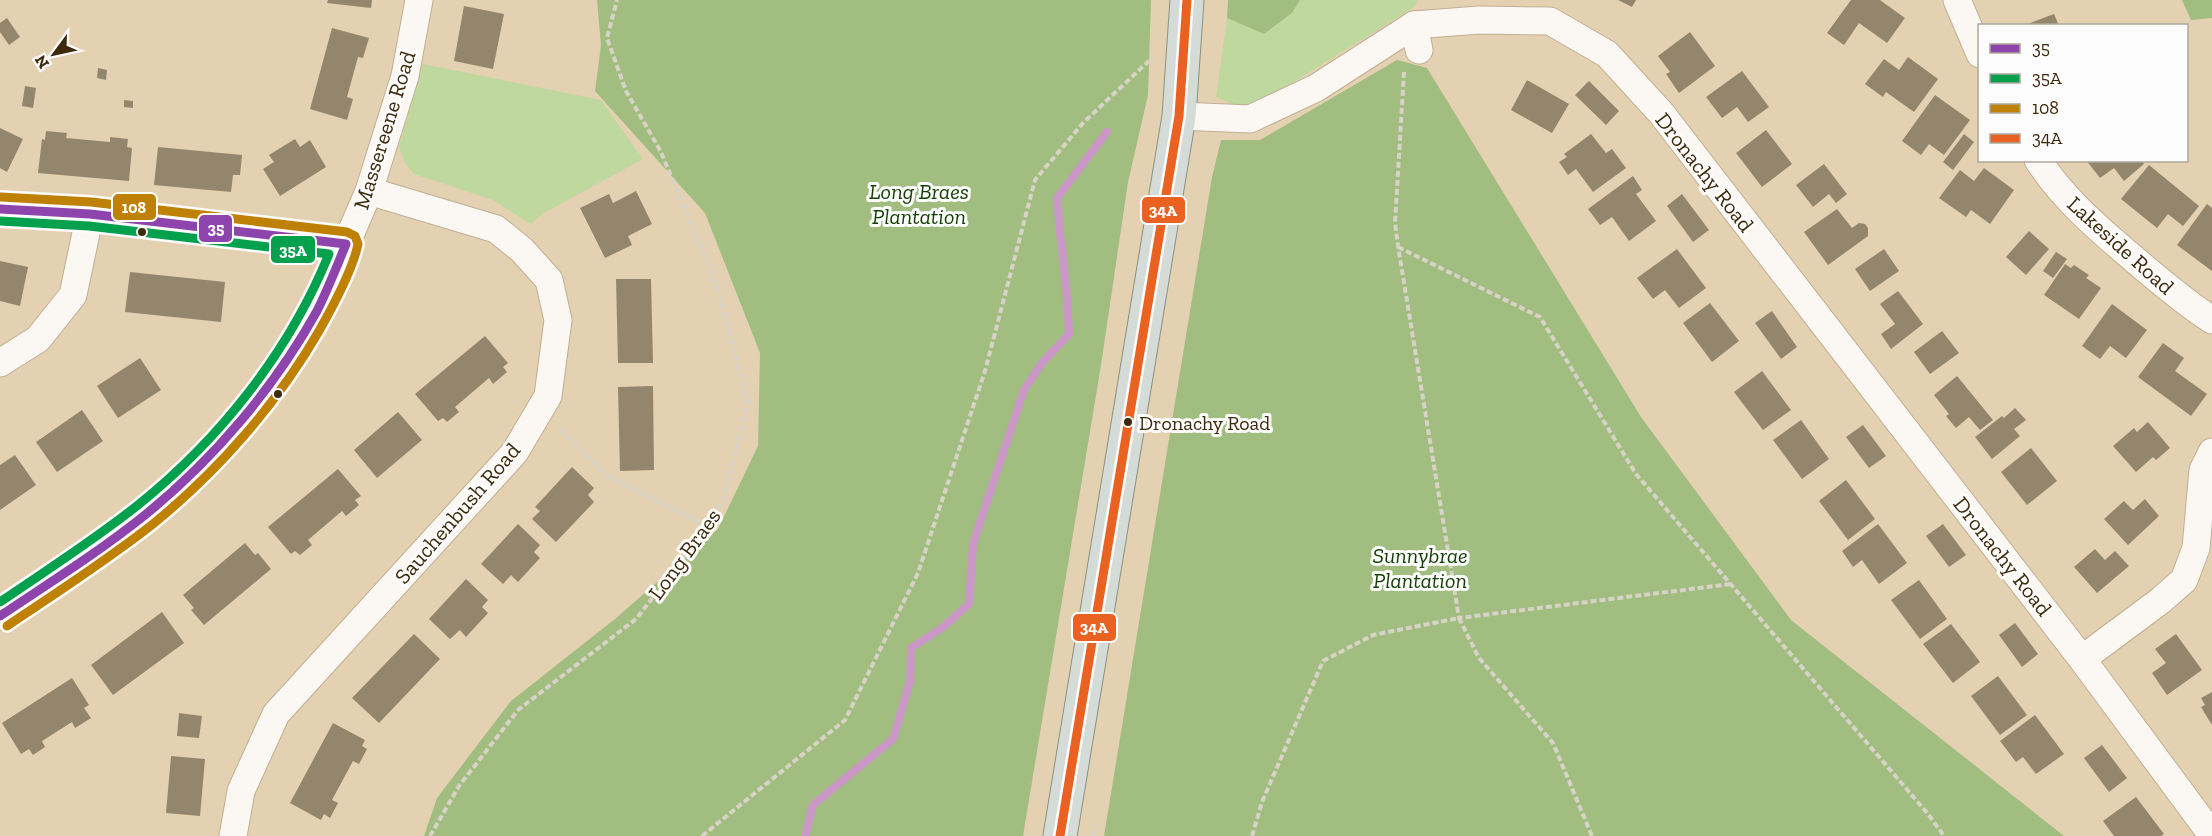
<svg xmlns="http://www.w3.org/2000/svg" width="2212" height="836" viewBox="0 0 2212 836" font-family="'Zilla Slab',serif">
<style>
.green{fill:#bed89d}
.forest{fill:#a1bd80}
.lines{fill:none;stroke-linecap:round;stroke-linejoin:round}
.stream{stroke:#ca97c7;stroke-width:8}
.building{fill:#94866d}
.street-casing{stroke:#c0af94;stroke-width:29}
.primary-casing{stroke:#8a9182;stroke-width:35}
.path{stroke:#d8d2c7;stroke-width:4;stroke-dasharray:6 3;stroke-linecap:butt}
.street{stroke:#fbf8f3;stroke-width:27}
.primary{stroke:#d5dcd7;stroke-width:33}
.bus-1-casing{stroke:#fcfcfc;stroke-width:14}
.bus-2-casing{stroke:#fcfcfc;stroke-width:14}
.bus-3-casing{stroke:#fcfcfc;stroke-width:14}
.bus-4-casing{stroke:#fcfcfc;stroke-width:14}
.bus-1{stroke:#8e44ad;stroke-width:9}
.bus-2{stroke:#03a04e;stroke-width:9}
.bus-3{stroke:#bf8103;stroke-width:9}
.bus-4{stroke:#e96221;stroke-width:9}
.bus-dot{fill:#3c2a0b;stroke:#fcfcfc;stroke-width:2}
.labels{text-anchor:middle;stroke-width:6;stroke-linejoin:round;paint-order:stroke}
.bus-label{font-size:20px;fill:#3c2a0b;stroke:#fcfcfc;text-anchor:start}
.street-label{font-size:22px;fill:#3c2a0b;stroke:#fcfcfc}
.park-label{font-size:22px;font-style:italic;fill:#133f02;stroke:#fcfcfc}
.line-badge{stroke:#fcfcfc;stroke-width:2}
.badge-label{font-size:16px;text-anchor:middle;font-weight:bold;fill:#fff}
</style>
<rect width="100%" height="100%" fill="#e4d1b2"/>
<g class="green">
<polygon points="1300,0 1417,0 1416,6 1247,111 1216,97 1227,18 1264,34 1292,13"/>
<polygon points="423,64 601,100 643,159 544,213 531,224 493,200 414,174 405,163 399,147"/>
</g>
<g class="forest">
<polygon points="597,0 1151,0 1148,95 1128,182 1101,365 1023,836 424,836 437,798 511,701 615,619 718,529 758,446 760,353 705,213 595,91 601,46"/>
<polygon points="1228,0 1300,0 1292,13 1264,34 1227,18"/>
<polygon points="2182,0 2212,0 2212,18 2191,20"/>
<polygon points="1397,60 1427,68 1641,417 1791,620 2064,836 1104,836 1212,177 1221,140 1260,140"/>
</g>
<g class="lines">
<path class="stream" d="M 805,836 L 813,805 L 893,739 L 910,682 L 911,648 L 942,628 L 969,604 L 973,544 L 1024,390 L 1042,363 L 1069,334 C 1068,288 1060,243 1057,198 L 1107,132"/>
</g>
<g class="building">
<polygon points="328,0 372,0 371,8 327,3"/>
<polygon points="1618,0 1636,0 1632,7"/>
<polygon points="1851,0 1880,0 1905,18 1887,43 1859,23 1844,45 1827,33"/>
<polygon points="464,6 504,14 493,69 454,61"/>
<polygon points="2054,14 2059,26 2025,26 2025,25"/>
<polygon points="7,18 20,37 9,45 0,32 0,23"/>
<polygon points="332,28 369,38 363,58 358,57 347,97 353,99 347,120 310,109"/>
<polygon points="1690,32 1715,66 1679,93 1666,74 1670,72 1658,56"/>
<polygon points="1908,57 1938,79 1914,112 1886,92 1883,97 1865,84 1884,59 1899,70"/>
<polygon points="98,68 107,70 106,80 97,78"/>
<polygon points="1742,71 1769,107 1748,122 1737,107 1722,118 1706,97"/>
<polygon points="1527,80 1569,104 1552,133 1511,110"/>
<polygon points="1589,81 1619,111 1606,125 1575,95"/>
<polygon points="25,86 36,88 33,108 22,106"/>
<polygon points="1935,95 1970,120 1944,155 1929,144 1921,155 1902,141"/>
<polygon points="124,100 133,101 133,108 124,107"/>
<polygon points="0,128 23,139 7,172 0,168"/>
<polygon points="1766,130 1792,164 1762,187 1736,153"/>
<polygon points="46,131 67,133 66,138 110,142 110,137 128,139 127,147 132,148 129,181 38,173 42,139 45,140"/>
<polygon points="1591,134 1606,153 1612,149 1626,168 1593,192 1576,169 1568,175 1559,162 1567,157 1564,154"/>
<polygon points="1964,134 1974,142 1953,170 1943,162"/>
<polygon points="295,139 300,147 310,140 326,167 280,196 263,169 274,162 269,155"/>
<polygon points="158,147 242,155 240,175 233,175 231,192 154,185"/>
<polygon points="2086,160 2142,160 2144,164 2124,181 2114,168 2100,178"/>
<polygon points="1824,164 1847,194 1836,203 1829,194 1813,207 1796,185"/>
<polygon points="2149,165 2199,206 2183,226 2168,214 2157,228 2121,199"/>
<polygon points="1984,168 2014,190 1990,224 1971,210 1966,217 1939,198 1960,170 1974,181"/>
<polygon points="1633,176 1642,190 1636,194 1656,221 1629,241 1612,217 1600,225 1588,209"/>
<polygon points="636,191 652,224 628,236 632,245 605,258 580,208 609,194 613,203"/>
<polygon points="1682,194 1709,230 1693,242 1667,206"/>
<polygon points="2207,204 2212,208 2212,271 2177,245"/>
<polygon points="1837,209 1852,228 1859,223 1865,224 1868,228 1868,236 1828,265 1804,232"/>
<polygon points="2029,231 2049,249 2026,275 2006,257"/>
<polygon points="1677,249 1706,288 1679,308 1665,290 1653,299 1637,278"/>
<polygon points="1884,249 1899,271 1870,291 1855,269"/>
<polygon points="2056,252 2067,259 2053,278 2043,271"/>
<polygon points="0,261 28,267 20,306 0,301"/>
<polygon points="2065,264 2071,268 2074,265 2089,275 2086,278 2101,288 2079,319 2044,295"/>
<polygon points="130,272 225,282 221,322 125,312"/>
<polygon points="616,279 651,279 653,363 618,363"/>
<polygon points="1898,291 1923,324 1891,349 1881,334 1895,324 1880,304"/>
<polygon points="1710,303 1739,341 1712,362 1683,323"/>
<polygon points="2112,304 2147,330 2126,358 2110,346 2100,359 2082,346"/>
<polygon points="1772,311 1797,347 1781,359 1755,323"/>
<polygon points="1942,331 1959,353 1930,374 1914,352"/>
<polygon points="485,336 508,363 503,367 507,372 493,384 489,378 455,407 459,412 447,422 443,418 438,421 415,394"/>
<polygon points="2163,343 2184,358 2175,371 2207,394 2191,416 2138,377"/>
<polygon points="140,358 161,390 118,418 97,386"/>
<polygon points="1762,371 1791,410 1763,430 1734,392"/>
<polygon points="1957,376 1993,420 1980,430 1969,417 1956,428 1946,416 1949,414 1934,395"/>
<polygon points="653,386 654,470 620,471 618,387"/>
<polygon points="2015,408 2026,420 2014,429 2020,436 1992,459 1975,437 2002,416 2004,418"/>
<polygon points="82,410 103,441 57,472 36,442"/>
<polygon points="398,412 422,440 377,478 354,450"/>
<polygon points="1801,420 1829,459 1802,479 1773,440"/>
<polygon points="2148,422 2170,448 2156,460 2153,457 2136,472 2113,446 2134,428 2137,432"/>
<polygon points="1863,425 1886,456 1869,468 1846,437"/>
<polygon points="2031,448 2057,481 2027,505 2001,472"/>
<polygon points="15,455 36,485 0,510 0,465"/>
<polygon points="572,467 594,488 588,495 594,502 556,542 532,519 540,511 535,507"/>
<polygon points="338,469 361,496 355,500 359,505 346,516 342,511 308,540 312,545 300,555 295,551 291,554 268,527"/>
<polygon points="1846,480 1875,519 1848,540 1819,501"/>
<polygon points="2145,499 2159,516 2128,545 2104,519 2124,501 2133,510"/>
<polygon points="518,524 540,545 534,552 540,558 518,582 511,575 503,584 481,564"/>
<polygon points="1878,524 1907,563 1879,584 1862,560 1853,567 1842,551"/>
<polygon points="1943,524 1966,555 1949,567 1926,536"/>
<polygon points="245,543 255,555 258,553 271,569 204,625 191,610 194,608 183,595"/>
<polygon points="2095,549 2105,560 2115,551 2129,566 2097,593 2074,567"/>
<polygon points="466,579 488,600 482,607 488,613 466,637 460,630 450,639 429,619"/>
<polygon points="1919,580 1947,619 1920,639 1891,600"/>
<polygon points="162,612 184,643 113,695 91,665"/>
<polygon points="2015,623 2038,654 2022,667 1999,635"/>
<polygon points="1951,624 1980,662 1953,683 1923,644"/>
<polygon points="414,634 440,659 379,723 352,698"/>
<polygon points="2176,634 2202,670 2167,695 2152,673 2166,663 2155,649"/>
<polygon points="1998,676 2027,715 2000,735 1971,696"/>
<polygon points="72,678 89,705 84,708 91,718 75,728 72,722 42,741 45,747 33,755 29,749 21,754 2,723"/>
<polygon points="2212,692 2212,725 2201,707 2205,705 2201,698"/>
<polygon points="179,713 202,716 199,738 177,736"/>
<polygon points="2035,715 2064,754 2036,774 2023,757 2016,762 2000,741"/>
<polygon points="333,723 365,740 362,746 367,749 359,764 353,761 332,800 338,803 330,818 324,814 321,820 290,803"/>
<polygon points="2102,745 2127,778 2109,792 2084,758"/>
<polygon points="171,756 205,759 200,816 166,813"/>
<polygon points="2136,797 2164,834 2161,836 2114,836 2103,821"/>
</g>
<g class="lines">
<defs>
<g id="street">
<polyline points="1957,0 1980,54"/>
<polyline points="1414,25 1419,50"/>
<polyline points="1179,116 1250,119 1316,88 1414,25 1479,20 1550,21 1607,54 1661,113 2082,659 2212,835"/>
<path d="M 2038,160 C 2063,199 2100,230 2135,260 C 2160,281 2184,302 2212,320"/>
<polyline points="0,209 90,214 346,244"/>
<polyline points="0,363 38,339 73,295 90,214"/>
<polyline points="0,616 60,576 165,498 242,419 278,371 318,309 369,191 405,76 419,0"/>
<polyline points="2082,659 2160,601 2184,580 2196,548 2203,470 2212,452"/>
<polyline points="233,836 241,791 276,714 515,452 548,396 558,320 549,280 522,250 496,229 369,191"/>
</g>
<polyline id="primary" points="1060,836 1179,116 1187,0"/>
</defs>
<use href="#street" class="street-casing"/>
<use href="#primary" class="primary-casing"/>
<g class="path">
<polyline points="1404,72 1395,223 1398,246 1459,618 1731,584"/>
<polyline points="1398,247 1540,317 1636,474 1928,814 1944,836"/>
<polyline points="560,430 608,476 708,527"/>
<polyline points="430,836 459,786 518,710 636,619 708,527 723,500 748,403 718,289 661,152 626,91 607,38 617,0"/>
<polyline points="702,836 845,720 918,573 985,371 1035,180 1083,123 1153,57"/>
<polyline points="1093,836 1095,823"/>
<polyline points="1252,836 1262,802 1323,661 1373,635 1459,618 1479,658 1553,743 1592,836"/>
</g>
<use href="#street" class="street"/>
<use href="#primary" class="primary"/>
<defs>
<path id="bus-1" d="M 0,209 L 90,214 L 346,244 C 337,266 328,289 317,311 C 274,388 214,459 145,515 C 99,552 49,583 0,616"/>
<path id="bus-2" d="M 0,221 L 89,226 L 329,254 C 289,352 220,439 138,505 C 94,540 47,570 0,602"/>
<path id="bus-3" d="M 1,197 L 91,202 L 347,232 L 355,236 L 358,244 C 353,270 332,308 319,331 C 277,404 218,471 153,524 C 106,561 56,593 7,626"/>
<polyline id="bus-4" points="1060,836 1179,116 1187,0"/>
</defs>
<use href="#bus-1" class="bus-1-casing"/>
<use href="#bus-2" class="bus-2-casing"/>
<use href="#bus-3" class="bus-3-casing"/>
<use href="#bus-4" class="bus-4-casing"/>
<use href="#bus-1" class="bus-1"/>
<use href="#bus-2" class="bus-2"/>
<use href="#bus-3" class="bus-3"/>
<use href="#bus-4" class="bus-4"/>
</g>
<g class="bus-dot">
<circle cx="142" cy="232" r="5"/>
<circle cx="278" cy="394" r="5"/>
<circle cx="1128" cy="422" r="5"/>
</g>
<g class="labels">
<g class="bus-label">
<text x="1139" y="430">Dronachy Road</text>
</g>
<g class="street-label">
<text transform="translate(384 130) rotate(-73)" y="8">Massereene Road</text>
<text transform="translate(1705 172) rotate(52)" y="8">Dronachy Road</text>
<text transform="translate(2121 245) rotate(42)" y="8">Lakeside Road</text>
<text transform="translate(457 513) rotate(-49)" y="8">Sauchenbush Road</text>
<text transform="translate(684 554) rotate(-54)" y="8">Long Braes</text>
<text transform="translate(2003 556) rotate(52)" y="8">Dronachy Road</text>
</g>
<g class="park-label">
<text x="919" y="199">Long Braes<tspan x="919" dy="25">Plantation</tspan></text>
<text x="1420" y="563">Sunnybrae<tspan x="1420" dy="25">Plantation</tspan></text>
</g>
</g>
<g class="line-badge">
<rect x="112" y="193" width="45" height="28" rx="6" fill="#bf8103"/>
<rect x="1141" y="196" width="45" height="28" rx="6" fill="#e96221"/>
<rect x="198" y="214" width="35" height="29" rx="6" fill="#8e44ad"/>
<rect x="270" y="235" width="46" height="29" rx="6" fill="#03a04e"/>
<rect x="1072" y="613" width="45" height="29" rx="6" fill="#e96221"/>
</g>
<g class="badge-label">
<text x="134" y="213">108</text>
<text x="1163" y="216">34A</text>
<text x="216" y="234">35</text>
<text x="293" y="256">35A</text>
<text x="1094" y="633">34A</text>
</g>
<rect x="1978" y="24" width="210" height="138" fill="#fcfcfc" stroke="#afa89c" stroke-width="1.5"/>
<rect x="1990" y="44" width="30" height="9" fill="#8e44ad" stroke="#afa89c" stroke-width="1.5"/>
<text x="2032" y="54" font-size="18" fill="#3c2a0b">35</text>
<rect x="1990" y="74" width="30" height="9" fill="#03a04e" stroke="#afa89c" stroke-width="1.5"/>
<text x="2032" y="84" font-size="18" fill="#3c2a0b">35A</text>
<rect x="1990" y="104" width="30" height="9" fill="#bf8103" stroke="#afa89c" stroke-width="1.5"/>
<text x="2032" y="114" font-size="18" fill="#3c2a0b">108</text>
<rect x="1990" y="134" width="30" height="9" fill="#e96221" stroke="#afa89c" stroke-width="1.5"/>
<text x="2032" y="144" font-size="18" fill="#3c2a0b">34A</text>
<g transform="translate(54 54) rotate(237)" stroke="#fcfcfc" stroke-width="4.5" paint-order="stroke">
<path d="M0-4.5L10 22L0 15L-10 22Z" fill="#3c2a0b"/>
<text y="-9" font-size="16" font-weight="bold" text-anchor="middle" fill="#3c2a0b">N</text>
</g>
</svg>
